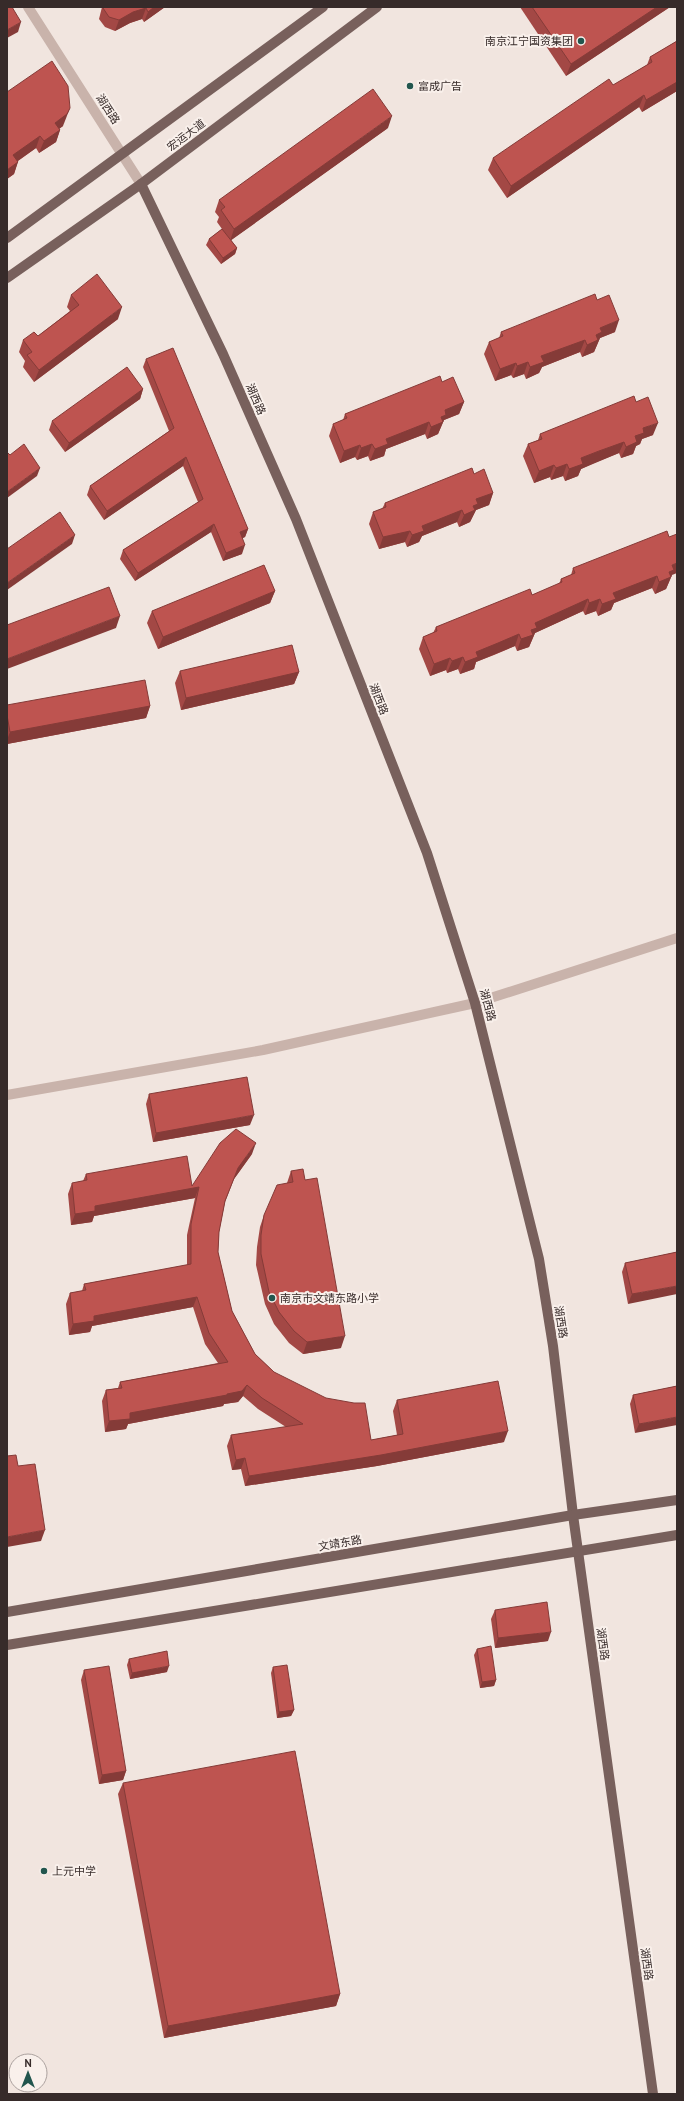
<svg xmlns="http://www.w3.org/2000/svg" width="684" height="2101" viewBox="0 0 684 2101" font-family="'PT Sans','Noto Sans SC',sans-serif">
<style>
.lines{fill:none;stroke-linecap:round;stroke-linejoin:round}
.minor{stroke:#c9b3ab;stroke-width:10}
.major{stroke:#78605c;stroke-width:10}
.wall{fill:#a34845}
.shaded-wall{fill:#853b38}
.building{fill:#be5450;stroke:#853b38}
.poi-dot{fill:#22564e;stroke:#f9f0eb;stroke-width:1.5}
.labels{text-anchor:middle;stroke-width:4;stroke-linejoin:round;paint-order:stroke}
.poi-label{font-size:11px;fill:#372b2a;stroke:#f9f0eb;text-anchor:start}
.street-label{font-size:11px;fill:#372b2a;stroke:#f9f0eb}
</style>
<rect width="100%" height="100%" fill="#f1e5df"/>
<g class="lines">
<g class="minor">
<polyline points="28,7 141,184"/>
<polyline points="7,1095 263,1050 475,1003 677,938"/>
</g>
<g class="major">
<polyline points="141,184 223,354 296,519 427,853 475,1003 539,1259 553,1346 573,1515 653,2094"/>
<polyline points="7,238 323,7"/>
<polyline points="7,278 141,184 377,7"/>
<polyline points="7,1612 573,1515 677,1500"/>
<polyline points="7,1645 677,1535"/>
</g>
</g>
<g class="wall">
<polygon points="102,7 165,7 144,22 142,19 130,23 115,31 105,27 99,19"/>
<polygon points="520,7 670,7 566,76"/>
<polygon points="677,41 677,91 642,112 639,107 507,198 488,170 493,158 647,65 650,57"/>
<polygon points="7,92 63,126 59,129 60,130 56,142 39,153 36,148 18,161 14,174 7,179"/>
<polygon points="388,128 231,240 237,248 235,254 221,264 206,245 209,239 222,229 217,222 219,217 215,212 219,200"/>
<polygon points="71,295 118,319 34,382 23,367 25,361 19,352 23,340 38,336 70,311 67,307"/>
<polygon points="597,300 615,332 600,338 594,352 582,357 580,352 542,367 539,373 526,379 524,374 513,378 511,375 495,381 484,354 489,342 499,338 501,332"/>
<polygon points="146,359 248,529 245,537 242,538 242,554 223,561 211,532 135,581 120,559 123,550 198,502 183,466 104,520 87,495 90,486 169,431 143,367"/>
<polygon points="442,382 464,402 459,414 444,420 438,434 427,439 425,434 386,449 384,456 370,461 368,456 357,460 355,457 340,463 329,436 333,424 343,420 345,414"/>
<polygon points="143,389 140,399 65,452 49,430 52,421"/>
<polygon points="636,402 653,435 642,439 640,444 636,446 633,454 621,458 619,453 594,463 581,469 578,476 565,481 563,476 551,480 550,477 534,483 523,456 528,444 538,440 540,434"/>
<polygon points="474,474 493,493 489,505 476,510 470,522 459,527 457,522 422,536 419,542 407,547 405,542 379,549 369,524 373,512 382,509 385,503"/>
<polygon points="573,568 672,575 666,589 655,594 652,588 614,603 611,610 598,616 596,611 585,615 583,611 535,633 529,647 517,651 515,646 494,655 476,662 474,669 460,674 458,669 447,673 446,670 430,676 419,649 423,637 433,633 436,627 532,595 559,584 561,579 571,575"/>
<polygon points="275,591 270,603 158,649 147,623 152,611"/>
<polygon points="180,671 299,672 294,684 181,710 175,683"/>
<polygon points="7,705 150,706 146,718 7,744"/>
<polygon points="149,1094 250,1125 153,1142 146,1104"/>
<polygon points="252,1154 234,1179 225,1202 219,1232 218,1252 232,1311 255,1354 274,1372 371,1440 397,1435 393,1411 397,1400 504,1442 377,1466 245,1486 241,1469 232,1470 227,1446 231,1435 286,1427 258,1409 243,1396 238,1402 224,1404 223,1406 128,1424 126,1429 105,1432 102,1401 106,1390 118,1388 120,1382 218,1363 205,1344 193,1307 92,1326 90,1332 69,1335 66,1304 70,1293 82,1291 84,1284 187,1265 187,1235 195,1198 94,1216 92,1222 71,1225 68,1194 72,1183 83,1181 86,1174 192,1186"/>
<polygon points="291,1171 305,1180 341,1348 303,1354 289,1343 274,1324 265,1304 256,1265 257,1247 260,1227 264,1215 287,1183"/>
<polygon points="677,1252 628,1304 622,1272 625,1263"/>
<polygon points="677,1386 635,1433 630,1404 633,1395"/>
<polygon points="495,1610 548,1641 495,1648 491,1619"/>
<polygon points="477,1649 496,1680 494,1686 480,1688 474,1655"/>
<polygon points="129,1659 167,1672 130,1679 127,1665"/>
<polygon points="273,1667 294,1710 291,1716 277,1718 271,1673"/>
<polygon points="84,1670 126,1771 123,1780 99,1784 81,1680"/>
<polygon points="123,1783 340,1994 336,2006 164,2038 118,1794"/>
</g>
<g class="shaded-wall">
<polygon points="154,7 165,7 144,22 148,12"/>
<polygon points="657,7 670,7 566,76 571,64"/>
<polygon points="146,8 142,19 130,23 115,31 119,20 133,12"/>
<polygon points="21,22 18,32 7,38 7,30"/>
<polygon points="677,82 677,91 642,112 646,100"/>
<polygon points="644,95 639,107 507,198 511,186"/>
<polygon points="70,108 63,126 50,135 55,123"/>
<polygon points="392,116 388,128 230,241 234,229"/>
<polygon points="60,130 56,142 39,153 44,141"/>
<polygon points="40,136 36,148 9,167 13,155"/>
<polygon points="18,162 14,174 7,179 7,170"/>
<polygon points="237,248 235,254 221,264 223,258"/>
<polygon points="122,307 118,319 34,382 39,370"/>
<polygon points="619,320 615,332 600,338 594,352 582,357 587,345 596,335 600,328"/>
<polygon points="585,340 580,352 542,367 539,373 526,379 530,367 541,356"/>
<polygon points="528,362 524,374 513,378 517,366"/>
<polygon points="516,363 511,375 495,381 500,369"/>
<polygon points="143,389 140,399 65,452 69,443"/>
<polygon points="464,402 459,414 444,420 438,434 427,439 431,427 441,417 445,410"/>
<polygon points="429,422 425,434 386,449 384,456 370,461 375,449 386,439"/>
<polygon points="658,423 653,435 642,439 640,444 636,446 633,454 621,458 626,447 643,428"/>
<polygon points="624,442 619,453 581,469 578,476 565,481 569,469 581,458"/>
<polygon points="372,444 368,456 357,460 361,448"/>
<polygon points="360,445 355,457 340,463 344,451"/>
<polygon points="186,457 183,466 104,520 107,511"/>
<polygon points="567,464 563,476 551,480 556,468"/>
<polygon points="554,465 550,477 534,483 539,471"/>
<polygon points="40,468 37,476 7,498 7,492"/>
<polygon points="493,493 489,505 476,510 470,522 459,527 464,515 473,506 476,499"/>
<polygon points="462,510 457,522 422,536 419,542 407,547 412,535 422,526"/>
<polygon points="214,524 211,532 135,581 138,573"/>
<polygon points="248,529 245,537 237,541 240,532"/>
<polygon points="410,531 405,542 379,549 383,537"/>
<polygon points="75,535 72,544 7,590 7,583"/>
<polygon points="245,545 242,554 223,561 226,553"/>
<polygon points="677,563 677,573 672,575 666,589 655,594 659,582 669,572 672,565"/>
<polygon points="657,576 652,588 614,603 611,610 598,616 602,604 613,593"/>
<polygon points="275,591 270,603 158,649 163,637"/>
<polygon points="588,599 583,611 535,633 529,647 517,651 521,639 531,630 535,623"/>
<polygon points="600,599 596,611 585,615 589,603"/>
<polygon points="120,616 116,628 7,669 7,659"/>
<polygon points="519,634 515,646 476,662 474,669 460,674 465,662 476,652"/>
<polygon points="463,657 458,669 447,673 452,661"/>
<polygon points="450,658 446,670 430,676 434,664"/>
<polygon points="299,672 294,684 181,710 186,698"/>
<polygon points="150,706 146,718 7,744 7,740 10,732"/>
<polygon points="254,1115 250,1125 153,1142 156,1133"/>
<polygon points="256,1143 252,1154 234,1179 238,1168"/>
<polygon points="199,1187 195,1198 94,1216 92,1222 71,1225 75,1214 95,1206"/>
<polygon points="677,1286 677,1294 628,1304 632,1294"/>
<polygon points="197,1297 193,1307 92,1326 90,1332 69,1335 73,1324 94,1316"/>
<polygon points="345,1336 341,1348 303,1354 307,1342"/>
<polygon points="247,1385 243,1396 238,1402 224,1404 223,1406 128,1424 126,1429 105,1432 109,1421 130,1413 227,1394"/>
<polygon points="677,1417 677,1425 635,1433 639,1424"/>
<polygon points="508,1431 504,1442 377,1466 245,1486 249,1476"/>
<polygon points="245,1458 241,1469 232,1470 236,1460"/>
<polygon points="45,1530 41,1541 7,1547 7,1537"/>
<polygon points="551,1632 548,1641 495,1648 498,1638"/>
<polygon points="169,1666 167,1672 130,1679 132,1673"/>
<polygon points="496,1680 494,1686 480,1688 482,1682"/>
<polygon points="294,1710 291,1716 277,1718 279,1712"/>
<polygon points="126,1771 123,1780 99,1784 102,1775"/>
<polygon points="340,1994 336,2006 164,2038 168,2026"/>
</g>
<g class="building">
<polygon points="7,7 12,7 21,22 7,30"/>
<polygon points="103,7 154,7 148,12 146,8 133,12 119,20 109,17 103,8"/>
<polygon points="532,7 657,7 571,64"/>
<polygon points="677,41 677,82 646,100 644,95 511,186 493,158 609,79 613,85 652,62 650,57"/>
<polygon points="52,61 68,86 70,108 67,114 55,123 60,130 44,141 40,136 13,155 18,162 7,170 7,92"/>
<polygon points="373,89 392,116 234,229 221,210 225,207 219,200"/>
<polygon points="222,229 237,248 223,258 209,239"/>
<polygon points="97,274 122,307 39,370 27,355 32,352 23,340 34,332 38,336 79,305 71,295"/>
<polygon points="595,294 597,300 609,295 619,320 600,328 602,332 596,335 598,340 587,345 585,340 541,356 544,362 530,367 528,362 517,366 516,363 500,369 489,342 503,336 501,332"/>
<polygon points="173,348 248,529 240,532 245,545 226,553 214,524 138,573 123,550 203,499 186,457 107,511 90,486 174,428 146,359"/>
<polygon points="127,367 143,389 69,443 52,421"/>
<polygon points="440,376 442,382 453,377 464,402 445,410 446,415 441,417 443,422 431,427 429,422 386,439 388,444 375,449 372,444 361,448 360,445 344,451 333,424 347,418 345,414"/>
<polygon points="634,396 636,402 648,397 658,423 643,428 644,433 635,436 637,442 626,447 624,442 599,451 581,458 583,464 569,469 567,464 556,468 554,465 539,471 528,444 542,439 540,434"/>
<polygon points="24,444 40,468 7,492 7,452 10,455"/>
<polygon points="472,468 474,474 484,469 493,493 476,499 478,504 473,506 475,510 464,515 462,510 422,526 424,531 412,535 410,531 383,537 373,512 386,507 385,503"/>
<polygon points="60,512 75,535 7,583 7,549"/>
<polygon points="667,531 669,537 677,534 677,563 672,565 674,570 669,572 671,577 659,582 657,576 613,593 616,599 602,604 600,599 589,603 588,599 535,623 537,628 531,630 533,635 521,639 519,634 498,643 476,652 478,657 465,662 463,657 452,661 450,658 434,664 423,637 437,631 436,627 530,589 532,595 562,582 561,579 575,573 573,568"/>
<polygon points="264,565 275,591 163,637 152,611"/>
<polygon points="109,587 120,616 7,659 7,625"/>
<polygon points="292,645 299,672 186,698 180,671"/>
<polygon points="145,680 150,706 10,732 7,715 7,705"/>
<polygon points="247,1077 254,1115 156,1133 149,1094"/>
<polygon points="236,1129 256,1143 238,1168 225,1201 219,1232 218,1252 232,1311 255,1354 274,1372 326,1398 354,1403 365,1403 371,1440 403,1434 397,1400 498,1381 508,1431 381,1455 249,1476 245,1458 236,1460 231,1435 303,1424 262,1398 247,1385 242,1391 227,1394 227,1395 130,1413 130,1419 109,1421 106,1390 122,1388 120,1382 228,1362 209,1333 197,1297 94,1316 94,1321 73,1324 70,1293 86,1290 84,1284 191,1264 191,1224 199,1187 95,1206 95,1211 75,1214 72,1183 87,1180 86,1174 187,1156 192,1186 220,1143"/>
<polygon points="303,1169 305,1180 317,1178 345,1336 307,1342 294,1331 279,1312 269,1292 261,1254 261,1235 264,1215 277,1185 293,1182 291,1171"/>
<polygon points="677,1252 677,1286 632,1294 625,1263"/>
<polygon points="677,1386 677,1417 639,1424 633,1395"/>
<polygon points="16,1455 18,1466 35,1464 45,1530 7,1537 7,1456"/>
<polygon points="547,1602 551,1632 498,1638 495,1610"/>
<polygon points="491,1646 496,1680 482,1682 477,1649"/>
<polygon points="167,1651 169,1666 132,1673 129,1659"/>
<polygon points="287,1665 294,1710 279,1712 273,1667"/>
<polygon points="109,1666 126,1771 102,1775 84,1670"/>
<polygon points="295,1751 340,1994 168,2026 123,1783"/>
</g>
<g class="poi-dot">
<circle cx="581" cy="41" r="4"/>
<circle cx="410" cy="86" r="4"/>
<circle cx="272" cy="1298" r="4"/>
<circle cx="44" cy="1871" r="4"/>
</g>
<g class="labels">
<g class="poi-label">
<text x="573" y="45" text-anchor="end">南京江宁国资集团</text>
<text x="418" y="90">富成广告</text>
<text x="280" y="1302">南京市文靖东路小学</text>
<text x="52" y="1875">上元中学</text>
</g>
<g class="street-label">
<text transform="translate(108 109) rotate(57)" y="4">湖西路</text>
<text transform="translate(186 135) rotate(-37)" y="4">宏运大道</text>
<text transform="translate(256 399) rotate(66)" y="4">湖西路</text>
<text transform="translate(379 699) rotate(69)" y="4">湖西路</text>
<text transform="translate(488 1005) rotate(75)" y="4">湖西路</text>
<text transform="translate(561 1322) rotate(81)" y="4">湖西路</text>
<text transform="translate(340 1543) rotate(-10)" y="4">文靖东路</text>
<text transform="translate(603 1644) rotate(82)" y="4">湖西路</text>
<text transform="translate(647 1964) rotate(82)" y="4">湖西路</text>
</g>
</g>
<rect width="684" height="2101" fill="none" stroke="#372b2a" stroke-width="16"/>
<g transform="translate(28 2073)"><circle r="19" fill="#f9f0eb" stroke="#aba19e"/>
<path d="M0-3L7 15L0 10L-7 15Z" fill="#22564e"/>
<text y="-6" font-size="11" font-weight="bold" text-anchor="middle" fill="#372b2a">N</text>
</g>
</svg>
